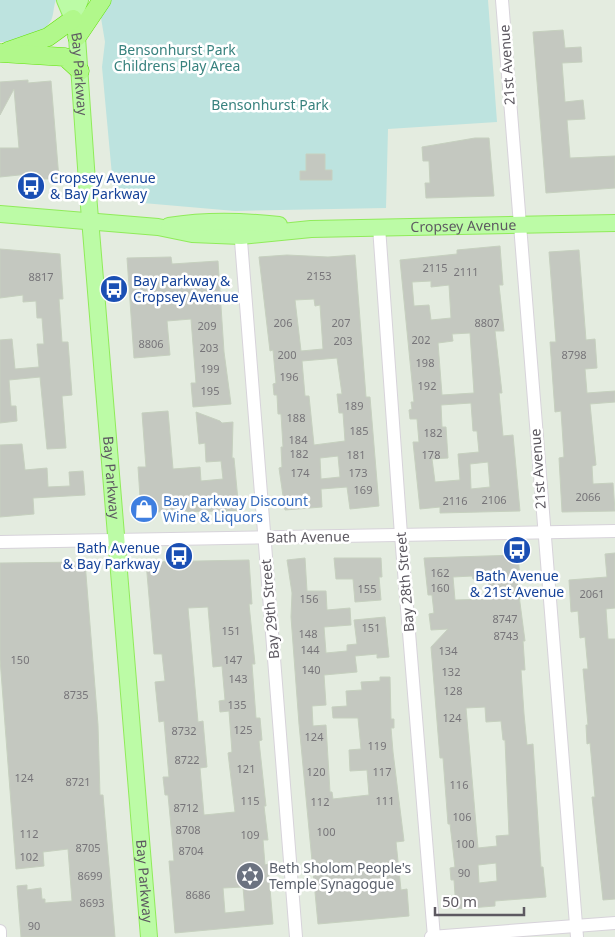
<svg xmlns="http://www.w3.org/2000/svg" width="615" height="937" viewBox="0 0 615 937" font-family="'Noto Sans',sans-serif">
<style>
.green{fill:#bde3df}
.building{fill:#c4c8c0;stroke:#c6d0bf;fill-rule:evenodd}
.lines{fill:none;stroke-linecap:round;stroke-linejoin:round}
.minor-casing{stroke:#d7d3da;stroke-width:14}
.major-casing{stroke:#90eb5a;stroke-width:18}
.highway-casing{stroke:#62e309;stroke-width:19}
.minor{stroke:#fff;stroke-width:12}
.major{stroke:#bcfba6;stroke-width:16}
.highway{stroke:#b1f88b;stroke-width:18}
.labels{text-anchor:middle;stroke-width:5;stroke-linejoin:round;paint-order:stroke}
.number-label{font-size:11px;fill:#777579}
.park-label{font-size:14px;fill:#38827e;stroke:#fff}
.street-label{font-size:14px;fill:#5d5961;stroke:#fff}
.transit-label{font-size:14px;fill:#164399;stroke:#fff;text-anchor:start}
.shop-label{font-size:14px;fill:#366cbe;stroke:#fff;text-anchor:start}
.worship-label{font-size:14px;fill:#5b616d;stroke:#fff;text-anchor:start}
</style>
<rect width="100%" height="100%" fill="#e4ece0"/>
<g class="green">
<path d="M 0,0 L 56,0 C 53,7 54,17 50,22 C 40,36 16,43 0,42 Z"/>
<polygon points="98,0 488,0 497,122 388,129 386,208 235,211 143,203 113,186 102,67 105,42"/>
</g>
<g class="building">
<polygon points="563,30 565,48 581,47 582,62 562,63 565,102 583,100 585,119 567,120 570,158 615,156 615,188 546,193 533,32"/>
<polygon points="28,80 28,83 51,81 59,179 30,179 29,174 0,177 0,148 19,148 14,89 0,115 0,82"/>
<polygon points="475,138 489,138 494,196 426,198 425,183 430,183 429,161 423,161 422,147"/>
<polygon points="306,154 325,154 325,170 332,170 332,180 300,180 300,171 306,171"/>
<path d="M 500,246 L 503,285 L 499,285 L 504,331 L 495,331 L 502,393 L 499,393 L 503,436 L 513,435 L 520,511 L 440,513 L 440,507 L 420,509 L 413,442 L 419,442 L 417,419 L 410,419 L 409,410 L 412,409 L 411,402 L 414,402 L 400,260 L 457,254 L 457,250 ZM 431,281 L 431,287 L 449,285 L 451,318 L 431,320 L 429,305 L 414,306 L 412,282 ZM 470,333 L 474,393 L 442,395 L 438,343 L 453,341 L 452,334 ZM 471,403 L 473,431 L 477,431 L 479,452 L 458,454 L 460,480 L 435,482 L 432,459 L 448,458 L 446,427 L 442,427 L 441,405 ZM 488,462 L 490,487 L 471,489 L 470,464 Z"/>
<polygon points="0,249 60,254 63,299 59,299 62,342 68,342 72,395 62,396 66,448 47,449 40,377 9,380 11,406 16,406 17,421 0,423 0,340 12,339 15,369 39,367 37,344 44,344 42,318 37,318 36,301 23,302 23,295 0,298"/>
<polygon points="579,250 586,340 595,339 597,368 585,369 587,393 615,391 615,402 590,404 596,465 592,466 593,484 613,483 615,511 562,512 559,458 564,457 561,411 555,412 550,342 556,342 549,252"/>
<path d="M 287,255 L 328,257 L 355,255 L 366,397 L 370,397 L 379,506 L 350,509 L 347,487 L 321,489 L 322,507 L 285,510 L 279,468 L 282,467 L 281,447 L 283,447 L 281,414 L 278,414 L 277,395 L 274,395 L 273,384 L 276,383 L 273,350 L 270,351 L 259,257 ZM 314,299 L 315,306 L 320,305 L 323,349 L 301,351 L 295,300 ZM 337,358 L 342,394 L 337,394 L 339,413 L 343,413 L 345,441 L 314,445 L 309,396 L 305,396 L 302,361 ZM 338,456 L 340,477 L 321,479 L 320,458 Z"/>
<polygon points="171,257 172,264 218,261 224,352 231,404 193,407 191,383 196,383 191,319 167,321 170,355 134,358 127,258"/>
<polygon points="168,411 173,469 200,467 201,481 223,479 221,461 206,462 205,443 199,444 196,412 220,421 222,423 233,422 232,458 234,458 239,511 141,512 138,467 146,467 142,413"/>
<polygon points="22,444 25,470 47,468 48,487 70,486 69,472 83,471 85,495 33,498 34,514 0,517 0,445"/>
<polygon points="615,553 615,608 606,609 608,639 615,639 615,899 603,900 592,797 595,797 590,743 587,744 586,725 588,725 583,669 588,669 585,637 580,638 578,611 571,612 569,580 607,577 605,554"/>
<path d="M 518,555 L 520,579 L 517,580 L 525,641 L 523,641 L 525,670 L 521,670 L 524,714 L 527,745 L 533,744 L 541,867 L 543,867 L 546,897 L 495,901 L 495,906 L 456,909 L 454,880 L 451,880 L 450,868 L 455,867 L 450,824 L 448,824 L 443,758 L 440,758 L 431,647 L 448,629 L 431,630 L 429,614 L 434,613 L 432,595 L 428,595 L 424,558 ZM 472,576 L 473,579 L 488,579 L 490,599 L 455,600 L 453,577 ZM 485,707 L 486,722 L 501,721 L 503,740 L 505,740 L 509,835 L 496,836 L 497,846 L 478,848 L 466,708 ZM 496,863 L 497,881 L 479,883 L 478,865 Z"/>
<polygon points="305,558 307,591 326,591 327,610 350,608 351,625 324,627 326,653 347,651 347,645 357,644 354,620 385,617 389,657 377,658 377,654 355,656 357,672 324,675 326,705 312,706 313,726 326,725 330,792 332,792 333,799 369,795 367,770 350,771 349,750 361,749 358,718 333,718 332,707 347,706 346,691 362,690 361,682 380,681 380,677 390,677 391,719 394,719 394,728 391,728 393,752 404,841 396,842 401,890 407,889 409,916 318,924 299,724 291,617 292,593 287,560"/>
<polygon points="334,558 381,558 382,577 379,577 381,600 355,602 353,579 336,579"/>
<path d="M 249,560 L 252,604 L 249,604 L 255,664 L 252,664 L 256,718 L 260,718 L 262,740 L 259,741 L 266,806 L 264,806 L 268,840 L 263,840 L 265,865 L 268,864 L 273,924 L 175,933 L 169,861 L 174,861 L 172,837 L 168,795 L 165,795 L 163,777 L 169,777 L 164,721 L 159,722 L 155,682 L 165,681 L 162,654 L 154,654 L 146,562 ZM 208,607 L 213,667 L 222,666 L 225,700 L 219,701 L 220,712 L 229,711 L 232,752 L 228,753 L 235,812 L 204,815 L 200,768 L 207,767 L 203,721 L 198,722 L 188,608 ZM 243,887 L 245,911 L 225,913 L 223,888 Z"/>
<polygon points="85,562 98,725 100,795 103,795 115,937 21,937 17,886 27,885 27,890 41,888 42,899 45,899 45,903 72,901 68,849 43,852 44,866 16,869 0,659 0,563"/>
</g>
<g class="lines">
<defs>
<g id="minor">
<polyline points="502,0 577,937"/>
<polyline points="379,227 401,535 434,937"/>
<polyline points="240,228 296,937"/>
<polyline points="0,542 615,531"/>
<polyline points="0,931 0,937"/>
<polyline points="431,937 615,923"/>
</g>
<g id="major">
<path id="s1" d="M 65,0 L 73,19 L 77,37 L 87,182 L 149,937"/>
<polyline points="73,19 80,0"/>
<path id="s2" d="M 0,214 L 158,227 L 192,234 L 241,236 L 311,229 L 615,223"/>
<path d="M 169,226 C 206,220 242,221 279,225"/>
</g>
<g id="highway">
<polyline points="77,37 102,0"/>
<polyline points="8,51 48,37 73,19"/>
<polyline points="0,53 65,57 80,71"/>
</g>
</defs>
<use href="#minor" class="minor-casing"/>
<use href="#major" class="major-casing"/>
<use href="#highway" class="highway-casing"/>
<use href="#minor" class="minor"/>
<use href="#major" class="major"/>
<use href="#highway" class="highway"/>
</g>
<defs>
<symbol id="bus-disc" viewBox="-11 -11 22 22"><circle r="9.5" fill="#1a4fb4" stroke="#fff"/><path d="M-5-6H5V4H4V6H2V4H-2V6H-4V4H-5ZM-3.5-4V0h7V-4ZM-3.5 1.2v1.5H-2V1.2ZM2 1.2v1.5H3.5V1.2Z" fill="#fff"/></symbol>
<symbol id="shop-disc" viewBox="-11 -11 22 22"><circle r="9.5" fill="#3f7fe0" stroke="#fff"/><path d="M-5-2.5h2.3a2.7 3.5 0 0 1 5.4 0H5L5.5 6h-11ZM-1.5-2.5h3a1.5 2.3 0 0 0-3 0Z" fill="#fff"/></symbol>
<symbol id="synagogue-disc" viewBox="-11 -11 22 22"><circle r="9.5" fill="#6b7280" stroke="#fff"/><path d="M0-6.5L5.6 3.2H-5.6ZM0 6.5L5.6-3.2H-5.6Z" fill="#fff"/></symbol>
</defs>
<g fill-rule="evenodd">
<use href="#bus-disc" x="15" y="170" width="32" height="32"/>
<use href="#bus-disc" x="98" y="273" width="32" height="32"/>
<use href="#shop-disc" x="128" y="493" width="32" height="32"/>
<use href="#bus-disc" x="501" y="534" width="32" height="32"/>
<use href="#bus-disc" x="163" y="540" width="32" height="32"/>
<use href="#synagogue-disc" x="234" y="860" width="32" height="32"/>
</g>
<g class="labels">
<g class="number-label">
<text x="435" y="272">2115</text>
<text x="466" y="276">2111</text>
<text x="319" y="280">2153</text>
<text x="41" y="281">8817</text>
<text x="283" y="327">206</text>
<text x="341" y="327">207</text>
<text x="487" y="327">8807</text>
<text x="207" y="330">209</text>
<text x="421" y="344">202</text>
<text x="343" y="345">203</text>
<text x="151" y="348">8806</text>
<text x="209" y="352">203</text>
<text x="287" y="359">200</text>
<text x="574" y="359">8798</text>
<text x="425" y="367">198</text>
<text x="210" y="373">199</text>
<text x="289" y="381">196</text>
<text x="427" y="390">192</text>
<text x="210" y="395">195</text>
<text x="354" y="410">189</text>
<text x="296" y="422">188</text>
<text x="359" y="435">185</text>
<text x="433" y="437">182</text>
<text x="298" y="444">184</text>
<text x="299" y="458">182</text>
<text x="356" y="459">181</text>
<text x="431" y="459">178</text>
<text x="300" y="477">174</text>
<text x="358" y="477">173</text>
<text x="363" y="494">169</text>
<text x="588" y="501">2066</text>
<text x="494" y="504">2106</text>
<text x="455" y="505">2116</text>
<text x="440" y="577">162</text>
<text x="440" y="592">160</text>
<text x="367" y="593">155</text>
<text x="592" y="598">2061</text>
<text x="309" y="603">156</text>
<text x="505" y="623">8747</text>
<text x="371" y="632">151</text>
<text x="231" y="635">151</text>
<text x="308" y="638">148</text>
<text x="506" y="640">8743</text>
<text x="310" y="654">144</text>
<text x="448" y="655">134</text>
<text x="20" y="664">150</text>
<text x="233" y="664">147</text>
<text x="311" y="674">140</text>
<text x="451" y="676">132</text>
<text x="238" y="683">143</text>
<text x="453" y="695">128</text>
<text x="76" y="699">8735</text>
<text x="237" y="709">135</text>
<text x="452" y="722">124</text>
<text x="243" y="734">125</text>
<text x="184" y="735">8732</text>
<text x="314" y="741">124</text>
<text x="377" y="750">119</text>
<text x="187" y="764">8722</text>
<text x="246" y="773">121</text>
<text x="316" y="776">120</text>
<text x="382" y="776">117</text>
<text x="24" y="782">124</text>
<text x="78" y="786">8721</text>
<text x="459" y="789">116</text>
<text x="250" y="805">115</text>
<text x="385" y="805">111</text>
<text x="320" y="806">112</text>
<text x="186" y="812">8712</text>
<text x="462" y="821">106</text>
<text x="188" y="834">8708</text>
<text x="326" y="836">100</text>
<text x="29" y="838">112</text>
<text x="250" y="839">109</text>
<text x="465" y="848">100</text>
<text x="88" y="852">8705</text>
<text x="191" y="855">8704</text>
<text x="29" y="861">102</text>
<text x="464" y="877">90</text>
<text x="90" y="880">8699</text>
<text x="198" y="899">8686</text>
<text x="92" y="907">8693</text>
<text x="34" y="930">90</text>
</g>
<g class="park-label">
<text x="177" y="55">Bensonhurst Park<tspan x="177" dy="16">Childrens Play Area</tspan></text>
<text x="270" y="110">Bensonhurst Park</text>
</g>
<g class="street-label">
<text transform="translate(507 65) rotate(-94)" y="5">21st Avenue</text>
<text dy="5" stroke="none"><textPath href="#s1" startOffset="76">Bay Parkway</textPath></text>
<text dy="5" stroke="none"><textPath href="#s2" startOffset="465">Cropsey Avenue</textPath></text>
<text transform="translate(538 469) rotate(-94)" y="5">21st Avenue</text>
<text dy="5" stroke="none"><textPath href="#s1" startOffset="481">Bay Parkway</textPath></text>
<text transform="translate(308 537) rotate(-1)" y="5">Bath Avenue</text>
<text transform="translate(405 582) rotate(-95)" y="5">Bay 28th Street</text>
<text transform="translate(270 609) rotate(-95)" y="5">Bay 29th Street</text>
<text dy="5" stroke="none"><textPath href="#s1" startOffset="886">Bay Parkway</textPath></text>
</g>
<g class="transit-label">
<text x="50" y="183">Cropsey Avenue<tspan x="50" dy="16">&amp; Bay Parkway</tspan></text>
<text x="133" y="286">Bay Parkway &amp;<tspan x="133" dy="16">Cropsey Avenue</tspan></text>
<text x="160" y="553" text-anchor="end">Bath Avenue<tspan x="160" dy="16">&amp; Bay Parkway</tspan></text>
<text x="517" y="581" text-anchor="middle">Bath Avenue<tspan x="517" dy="16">&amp; 21st Avenue</tspan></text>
</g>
<g class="shop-label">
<text x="163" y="506">Bay Parkway Discount<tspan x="163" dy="16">Wine &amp; Liquors</tspan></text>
</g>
<g class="worship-label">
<text x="269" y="873">Beth Sholom People's<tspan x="269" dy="16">Temple Synagogue</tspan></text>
</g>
</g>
<path d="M435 907v8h89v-8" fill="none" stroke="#5d5961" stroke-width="2.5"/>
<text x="442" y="907" font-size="15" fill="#5d5961" stroke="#ffffff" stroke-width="4" paint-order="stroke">50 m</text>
</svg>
